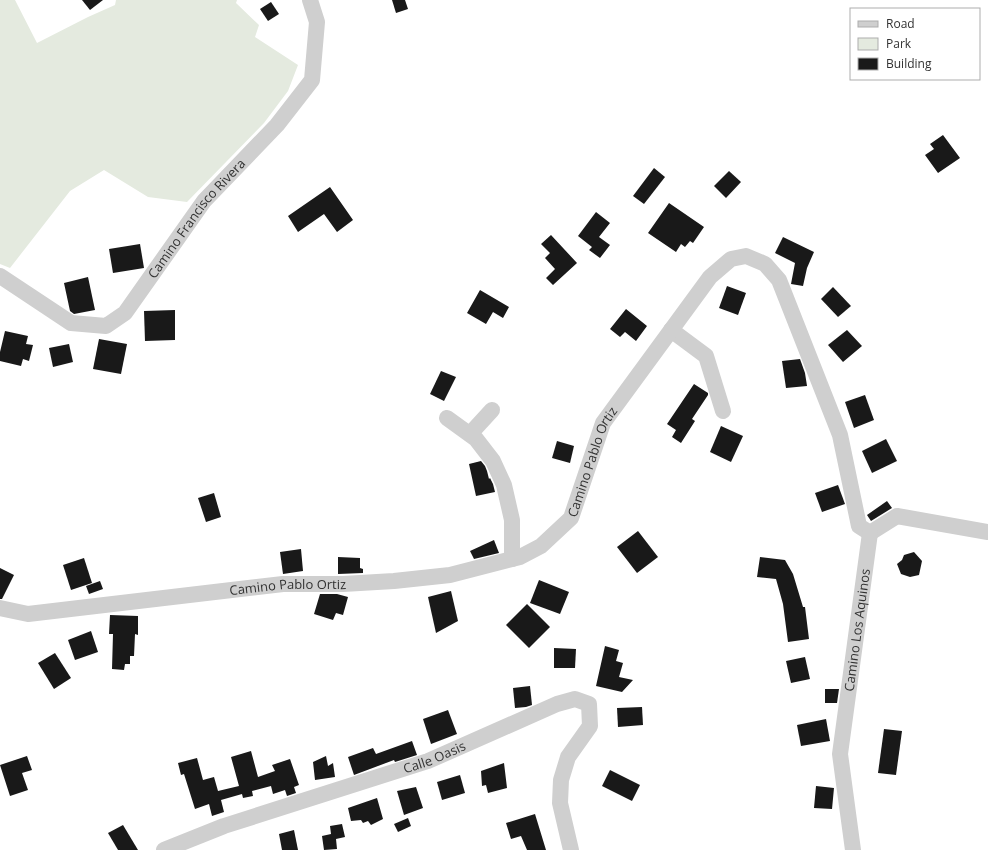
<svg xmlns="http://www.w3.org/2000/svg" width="988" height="850" viewBox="0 0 988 850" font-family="'Open Sans',sans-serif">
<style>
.green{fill:#e4eadf}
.building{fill:#191919}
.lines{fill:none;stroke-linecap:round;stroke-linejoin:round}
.minor{stroke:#cfcfcf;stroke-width:16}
.labels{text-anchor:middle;stroke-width:4;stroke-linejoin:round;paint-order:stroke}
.street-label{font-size:13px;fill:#323232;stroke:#fff}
</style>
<rect width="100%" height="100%" fill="#fff"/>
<polygon class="green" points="0,0 15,0 37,43 88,17 115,5 116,0 237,0 236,3 259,25 255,37 298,65 288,91 264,123 187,202 148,197 104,170 70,191 10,268 0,264"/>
<g class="building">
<polygon points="82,0 103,0 90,10"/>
<polygon points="392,0 405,0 408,9 396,13"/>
<polygon points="271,2 279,14 268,21 260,9"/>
<polygon points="943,135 960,158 938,173 925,155 934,149 930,144"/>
<polygon points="654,168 665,177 644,204 633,196"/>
<polygon points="729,171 741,182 726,198 714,186"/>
<polygon points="330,187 353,220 337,232 324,214 298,232 288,216"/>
<polygon points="669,203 704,227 693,243 690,241 685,247 681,244 676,252 648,233"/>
<polygon points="596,212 610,223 599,237 610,245 600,258 589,250 592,247 578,236"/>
<polygon points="551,235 577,263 553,285 546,278 555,269 545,258 550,253 541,244"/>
<polygon points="783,237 814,252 807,268 803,286 791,284 795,263 775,253"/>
<polygon points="140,244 144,268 113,273 109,249"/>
<polygon points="88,277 95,310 74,314 70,311 64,283"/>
<polygon points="727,286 746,293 738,315 719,308"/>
<polygon points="833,287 851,306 838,317 821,299"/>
<polygon points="480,290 509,307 503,318 493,312 486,324 467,313"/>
<polygon points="626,309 647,326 636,341 625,332 620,337 610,329"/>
<polygon points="175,310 175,340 145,341 144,311"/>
<polygon points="847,330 862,346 843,362 828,345"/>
<polygon points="5,331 28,336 26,344 33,345 29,361 23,359 21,366 0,361 0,352"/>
<polygon points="99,339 127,344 121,374 93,369"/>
<polygon points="69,344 73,362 53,367 49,348"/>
<polygon points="800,359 805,373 807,386 786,388 782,361"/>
<polygon points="441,371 456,377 444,401 430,394"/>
<polygon points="694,384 708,393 708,395 692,419 695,421 681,443 672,437 676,430 667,424"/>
<polygon points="865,395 874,420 854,428 845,402"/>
<polygon points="721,426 743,436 731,462 710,452"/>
<polygon points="886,439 897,461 872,473 862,451"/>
<polygon points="557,441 574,446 570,463 552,458"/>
<polygon points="481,461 485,466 487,471 489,479 490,478 493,484 495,492 476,496 469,464"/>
<polygon points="838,485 845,504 822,512 815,493"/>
<polygon points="214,493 221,517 206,522 198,498"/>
<polygon points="887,501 892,508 871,521 867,515"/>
<polygon points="638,531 658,557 637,573 617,547"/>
<polygon points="494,540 499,553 474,559 470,551"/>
<polygon points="301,549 303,571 283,574 280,552"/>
<polygon points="914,552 922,561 919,575 910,577 901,574 897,564 902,560 904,555"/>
<polygon points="338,557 360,558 360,568 363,569 363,573 338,574"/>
<polygon points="760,557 785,560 793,574 803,607 805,607 809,639 788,642 783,604 776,579 757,577"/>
<polygon points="84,558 92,583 71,590 63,565"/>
<polygon points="0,568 14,575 2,599 0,599"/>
<polygon points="539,580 569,592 560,614 530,603"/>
<polygon points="100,581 103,589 89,594 86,586"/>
<polygon points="451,591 458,621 436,633 428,597"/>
<polygon points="320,594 337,594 348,597 343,615 336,613 333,620 314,614"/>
<polygon points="527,604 550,627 529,648 506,625"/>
<polygon points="110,615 138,616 138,635 135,634 134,656 130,656 130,664 125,664 124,670 112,669 113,634 109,634"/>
<polygon points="91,631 98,652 75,660 68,640"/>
<polygon points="605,646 619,650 616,661 623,663 619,677 633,680 622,692 596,686"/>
<polygon points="554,648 576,649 575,668 554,668"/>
<polygon points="55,653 71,678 54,689 38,663"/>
<polygon points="805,657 810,679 791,683 786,661"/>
<polygon points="530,686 532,705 526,707 515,708 513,688"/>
<polygon points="825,689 839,689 837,703 825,703"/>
<polygon points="642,707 643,725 618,727 617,708"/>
<polygon points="448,710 457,734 431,744 423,719"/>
<polygon points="826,719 830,741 801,746 797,725"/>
<polygon points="884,729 902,731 896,775 878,773"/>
<polygon points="412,741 417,755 395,762 394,760 354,775 348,757 373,748 376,754"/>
<polygon points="251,751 258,777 275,771 272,765 290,759 299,785 294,787 296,793 287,796 285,790 273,794 271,786 252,791 253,796 243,798 242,794 221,800 224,812 212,816 209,804 195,809 184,774 181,775 178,763 197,758 203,780 214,777 218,791 239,786 231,757"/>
<polygon points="27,756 32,770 22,773 28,790 10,796 0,765"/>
<polygon points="326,756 328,766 333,763 335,777 315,780 313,762"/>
<polygon points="504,763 507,788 488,793 486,785 482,786 481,771"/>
<polygon points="610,770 640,785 632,801 602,786"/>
<polygon points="460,775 465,793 442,800 437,782"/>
<polygon points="816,786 834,788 832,809 814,808"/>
<polygon points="416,787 423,808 404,815 397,791"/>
<polygon points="377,798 383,819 371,825 368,821 363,823 361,820 351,821 348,808"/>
<polygon points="535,814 546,850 527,850 521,836 511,839 506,823"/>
<polygon points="408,818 411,826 398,832 394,824"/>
<polygon points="342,824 345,837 336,839 337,849 324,850 322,836 331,834 330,826"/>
<polygon points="123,825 138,850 118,850 108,833"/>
<polygon points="294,830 298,850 282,850 279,834"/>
</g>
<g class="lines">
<g class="minor">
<path id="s1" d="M 0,276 L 71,323 L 106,326 L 125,313 L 204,201 L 277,125 L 312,80 L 317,22 L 310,0"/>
<polyline points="671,330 706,356 723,411"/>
<polyline points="447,418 476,439 493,461 504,485 512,520 512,559"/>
<polyline points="470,434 492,410"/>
<polyline points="870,533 897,516 988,532"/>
<path id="s2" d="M 0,608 L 28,614 L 283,584 L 343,584 L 394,581 L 450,575 L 520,557 L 541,546 L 571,518 L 603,423 L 710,277 L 731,259 L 746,256 L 765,264 L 779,280 L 840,435 L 859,526 L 870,533"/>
<path id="s3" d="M 164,850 L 224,826 L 428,761 L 557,704 L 575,699 L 589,704 L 590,726 L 568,757 L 561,780 L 560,803 L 571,850"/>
<path id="s4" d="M 853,850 L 840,754 L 870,533"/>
</g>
</g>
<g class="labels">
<g class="street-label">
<text dy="5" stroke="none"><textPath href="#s1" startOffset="262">Camino Francisco Rivera</textPath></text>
<text dy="5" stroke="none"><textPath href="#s2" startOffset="650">Camino Pablo Ortiz</textPath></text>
<text dy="5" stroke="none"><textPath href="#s2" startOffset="290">Camino Pablo Ortiz</textPath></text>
<text dy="5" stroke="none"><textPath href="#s4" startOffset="222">Camino Los Aquinos</textPath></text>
<text dy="5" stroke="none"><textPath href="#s3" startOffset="286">Calle Oasis</textPath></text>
</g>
</g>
<rect x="850" y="8" width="130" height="72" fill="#ffffff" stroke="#adadad"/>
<rect x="858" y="21" width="20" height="6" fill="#cfcfcf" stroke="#adadad"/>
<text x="886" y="28" font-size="12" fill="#323232">Road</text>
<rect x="858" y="38" width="20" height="12" fill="#e4eadf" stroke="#adadad"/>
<text x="886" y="48" font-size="12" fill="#323232">Park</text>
<rect x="858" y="58" width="20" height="12" fill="#191919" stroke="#adadad"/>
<text x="886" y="68" font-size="12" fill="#323232">Building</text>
</svg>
